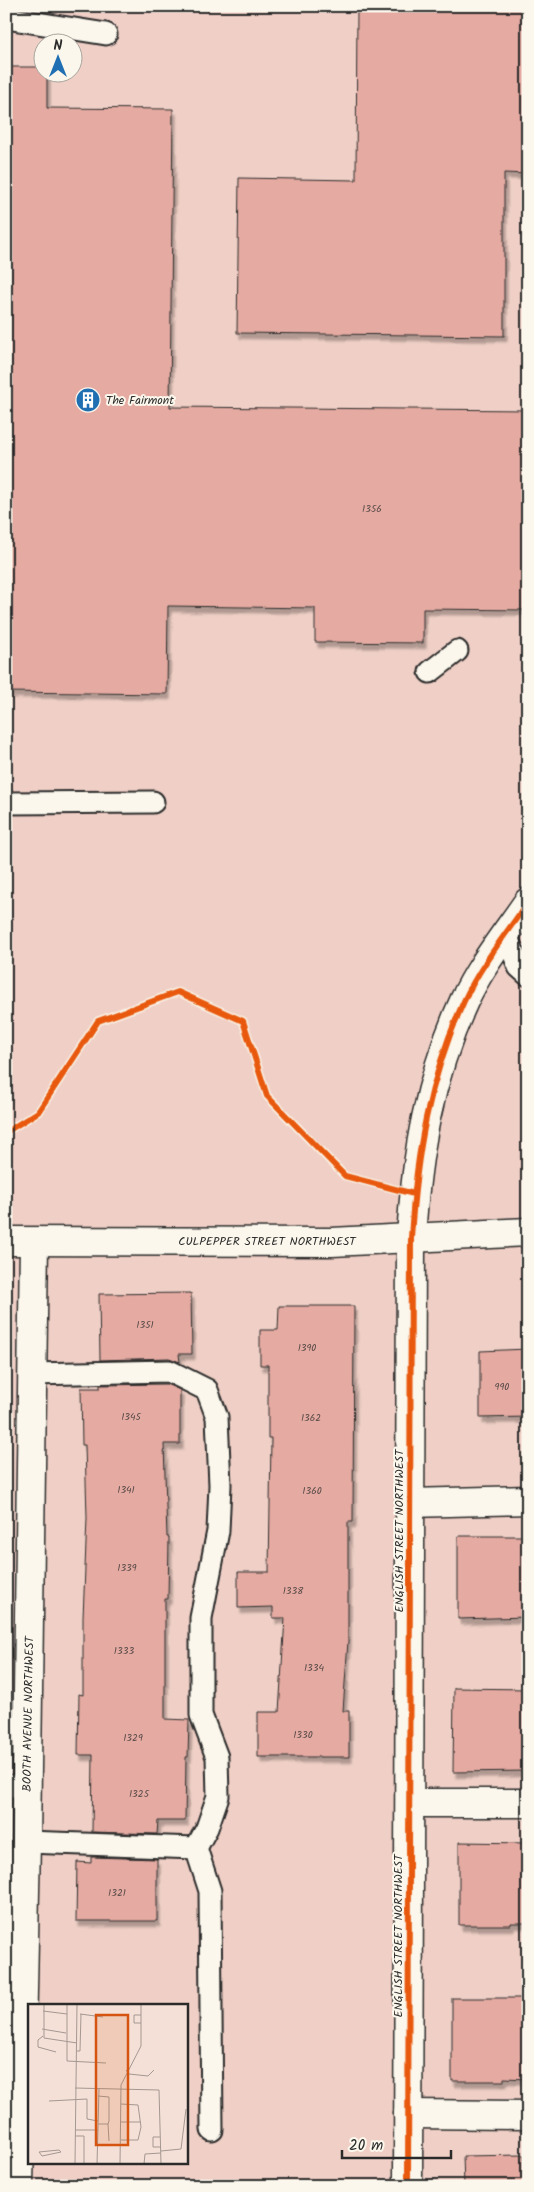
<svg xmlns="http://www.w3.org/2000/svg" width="534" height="2192" viewBox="0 0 534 2192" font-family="Kalam,sans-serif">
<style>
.built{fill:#f0d0c6;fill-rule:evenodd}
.building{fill:#e5aba2;stroke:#2b2b2b;filter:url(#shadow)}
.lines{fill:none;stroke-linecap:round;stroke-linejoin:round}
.service-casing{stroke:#2b2b2b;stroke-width:25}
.minor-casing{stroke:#2b2b2b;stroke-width:31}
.service{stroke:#fbf7ec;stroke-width:21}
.minor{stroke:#fbf7ec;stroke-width:28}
.cycleway-casing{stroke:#fbf7ec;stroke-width:9}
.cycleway{stroke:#e8590c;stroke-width:6}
.labels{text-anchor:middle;stroke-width:4;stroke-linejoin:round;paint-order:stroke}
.number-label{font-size:10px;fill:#5a4b49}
.poi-label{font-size:12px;fill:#2b2b2b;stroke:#fbf7ec;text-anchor:start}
.street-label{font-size:12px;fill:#2b2b2b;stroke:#fbf7ec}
.inset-road{fill:none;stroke:#a49892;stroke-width:1}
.view{fill:#d5540f;fill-opacity:0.15;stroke:#d5540f;stroke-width:2.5}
.inset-edge{fill:none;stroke:#2b2b2b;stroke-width:2.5}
</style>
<defs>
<filter id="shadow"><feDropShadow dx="3" dy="5.5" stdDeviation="1" flood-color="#0004"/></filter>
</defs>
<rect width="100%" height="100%" fill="#f4e0d6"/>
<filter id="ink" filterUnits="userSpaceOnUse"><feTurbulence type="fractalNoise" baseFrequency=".02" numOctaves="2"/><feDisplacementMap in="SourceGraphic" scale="10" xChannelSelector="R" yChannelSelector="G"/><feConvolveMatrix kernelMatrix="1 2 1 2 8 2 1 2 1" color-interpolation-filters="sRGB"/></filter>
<g filter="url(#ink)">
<path class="built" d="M 6,6 L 528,6 L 528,2186 L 6,2186 ZM 42,42 L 72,42 L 72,72 L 42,72 ZM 29,2006 L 186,2006 L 186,2163 L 29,2163 Z"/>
<g class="building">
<polygon points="357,6 528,6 528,174 504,173 504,336 237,333 239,178 356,180"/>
<polygon points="6,67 42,67 42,72 47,72 47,108 173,109 170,407 528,410 528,610 423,609 423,643 315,642 315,608 168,606 167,694 6,692"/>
<polygon points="191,1293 192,1354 179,1354 180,1362 169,1358 100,1360 99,1294"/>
<polygon points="279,1306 354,1306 353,1522 348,1522 348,1641 343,1711 349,1711 349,1757 258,1757 258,1712 279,1712 285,1618 273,1618 273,1607 238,1608 238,1572 269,1572 271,1438 268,1438 268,1365 260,1365 260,1330 278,1330"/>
<polygon points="528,1349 528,1417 480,1418 480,1351"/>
<polygon points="166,1384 180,1390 180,1444 164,1444 167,1537 169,1537 168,1599 165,1599 165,1719 189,1720 188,1757 186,1757 185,1821 158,1821 157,1834 92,1832 93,1755 78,1755 79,1694 83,1695 83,1618 87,1518 85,1445 82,1445 81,1388 100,1388 100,1385"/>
<polygon points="458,1536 528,1536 528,1617 458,1619"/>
<polygon points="454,1688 528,1689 528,1771 453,1772"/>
<polygon points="459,1842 528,1843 528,1923 511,1923 511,1925 459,1925"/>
<polygon points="91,1857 157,1859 157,1921 76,1921 77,1862 91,1863"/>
<polygon points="452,1998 528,1998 528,2079 504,2078 504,2081 452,2081"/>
<polygon points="524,2155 524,2186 464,2186 463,2156"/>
</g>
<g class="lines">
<defs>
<g id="service">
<polyline points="6,18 106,34"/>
<polyline points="430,672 457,651"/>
<polyline points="6,803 153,802"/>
<polyline points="506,934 519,967 528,975"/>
<polyline points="6,1786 26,1786"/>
<polyline points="26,1842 196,1848 207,1828 218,1796 217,1757 201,1715 201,1618 218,1531 220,1485 217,1417 207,1390 169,1371 32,1374"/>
<polyline points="196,1848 210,1891 212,2130"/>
</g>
<g id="minor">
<polyline points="6,1241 332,1242 528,1232"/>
<polyline points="410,1503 528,1500"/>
<polyline points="410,1803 528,1803"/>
<polyline points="408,2114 528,2115"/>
<polyline points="19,2186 26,1842 34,1242"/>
<path d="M 408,2186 L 411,1238 C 416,1154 429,1078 464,1001 C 480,966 506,934 528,902"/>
</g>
</defs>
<use href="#service" class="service-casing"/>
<use href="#minor" class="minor-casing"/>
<use href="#service" class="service"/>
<use href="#minor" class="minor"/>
<defs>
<g id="cycleway">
<polyline points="6,1132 38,1112 98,1021 178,992 243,1021 267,1096 345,1176 414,1194"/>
<path d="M 408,2186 L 411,1238 C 416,1154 429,1078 464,1001 C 480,966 506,934 528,902"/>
</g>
</defs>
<use href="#cycleway" class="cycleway-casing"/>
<use href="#cycleway" class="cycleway"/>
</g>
</g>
<defs>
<symbol id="building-disc" viewBox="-11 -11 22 22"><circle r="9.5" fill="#1f6fb2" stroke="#fbf7ec"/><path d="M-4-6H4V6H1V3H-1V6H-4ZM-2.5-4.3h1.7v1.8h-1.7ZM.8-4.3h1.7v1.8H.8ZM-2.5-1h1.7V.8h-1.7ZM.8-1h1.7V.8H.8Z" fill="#fff"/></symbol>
</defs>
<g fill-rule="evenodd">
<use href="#building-disc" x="74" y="386" width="28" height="28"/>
</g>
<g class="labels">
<g class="number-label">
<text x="372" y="512">1356</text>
<text x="145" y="1328">1351</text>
<text x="307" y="1351">1390</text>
<text x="502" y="1390">990</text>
<text x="131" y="1420">1345</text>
<text x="311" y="1421">1362</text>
<text x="126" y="1493">1341</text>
<text x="312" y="1494">1360</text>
<text x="127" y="1571">1339</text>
<text x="293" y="1594">1338</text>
<text x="124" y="1654">1333</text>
<text x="314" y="1671">1334</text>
<text x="303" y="1738">1330</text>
<text x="133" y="1741">1329</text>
<text x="139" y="1797">1325</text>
<text x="117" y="1896">1321</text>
</g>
<g class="poi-label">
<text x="106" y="404">The Fairmont</text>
</g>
<g class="street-label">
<text x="267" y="1245">CULPEPPER STREET NORTHWEST</text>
<text transform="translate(399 1531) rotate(-90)" y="4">ENGLISH STREET NORTHWEST</text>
<text transform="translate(28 1714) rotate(-89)" y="4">BOOTH AVENUE NORTHWEST</text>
<text transform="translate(398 1936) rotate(-90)" y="4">ENGLISH STREET NORTHWEST</text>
</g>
</g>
<g transform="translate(28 2004)">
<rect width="160" height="160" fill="#f4e0d6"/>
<path class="inset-road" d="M 16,0 L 16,34 L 49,39M 39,0 L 39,57 L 78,59M 15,7 L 39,10M 52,10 L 75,13M 113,19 L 106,19 L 106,11 L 113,11M 14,25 L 38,29M 15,32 L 10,36 L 10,43 L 28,48M 49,47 L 52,47 L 53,10M 98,66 L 101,70 L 120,72 L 126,66M 47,84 L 131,86 L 133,160M 21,97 L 59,95 L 59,115 L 70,117M 93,118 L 113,118M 70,120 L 80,120 L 81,117 L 81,93 L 70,92M 80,120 L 81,137M 47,126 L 70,126M 47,132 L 56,132 L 56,160M 132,133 L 125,133 L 125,143 L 133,143M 93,136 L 110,136 L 113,123 L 110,101 L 93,100M 133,147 L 153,145 L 158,105M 11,148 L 14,152 L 33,148M 11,148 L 31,146 L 33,148M 47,160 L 49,0M 69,160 L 71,85M 92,160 L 93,81 L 113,42 L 113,0M 116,160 L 117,150 L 133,149"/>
<path class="view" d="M 68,11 L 100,11 L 100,141 L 68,141 Z"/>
<rect width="160" height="160" class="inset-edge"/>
</g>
<rect width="534" height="2192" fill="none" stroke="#fbf7ec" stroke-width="25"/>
<rect x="12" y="12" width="509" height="2167" fill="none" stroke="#2b2b2b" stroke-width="2" filter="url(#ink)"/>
<g transform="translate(58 58)"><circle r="24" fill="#fbf7ec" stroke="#a8a59f"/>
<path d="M0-4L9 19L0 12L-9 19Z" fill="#1f6fb2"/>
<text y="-8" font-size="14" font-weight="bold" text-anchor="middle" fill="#2b2b2b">N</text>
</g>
<path d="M342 2150v8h109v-8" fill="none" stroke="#2b2b2b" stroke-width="2.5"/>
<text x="349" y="2150" font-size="15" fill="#2b2b2b" stroke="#fbf7ec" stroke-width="4" paint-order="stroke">20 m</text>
</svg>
